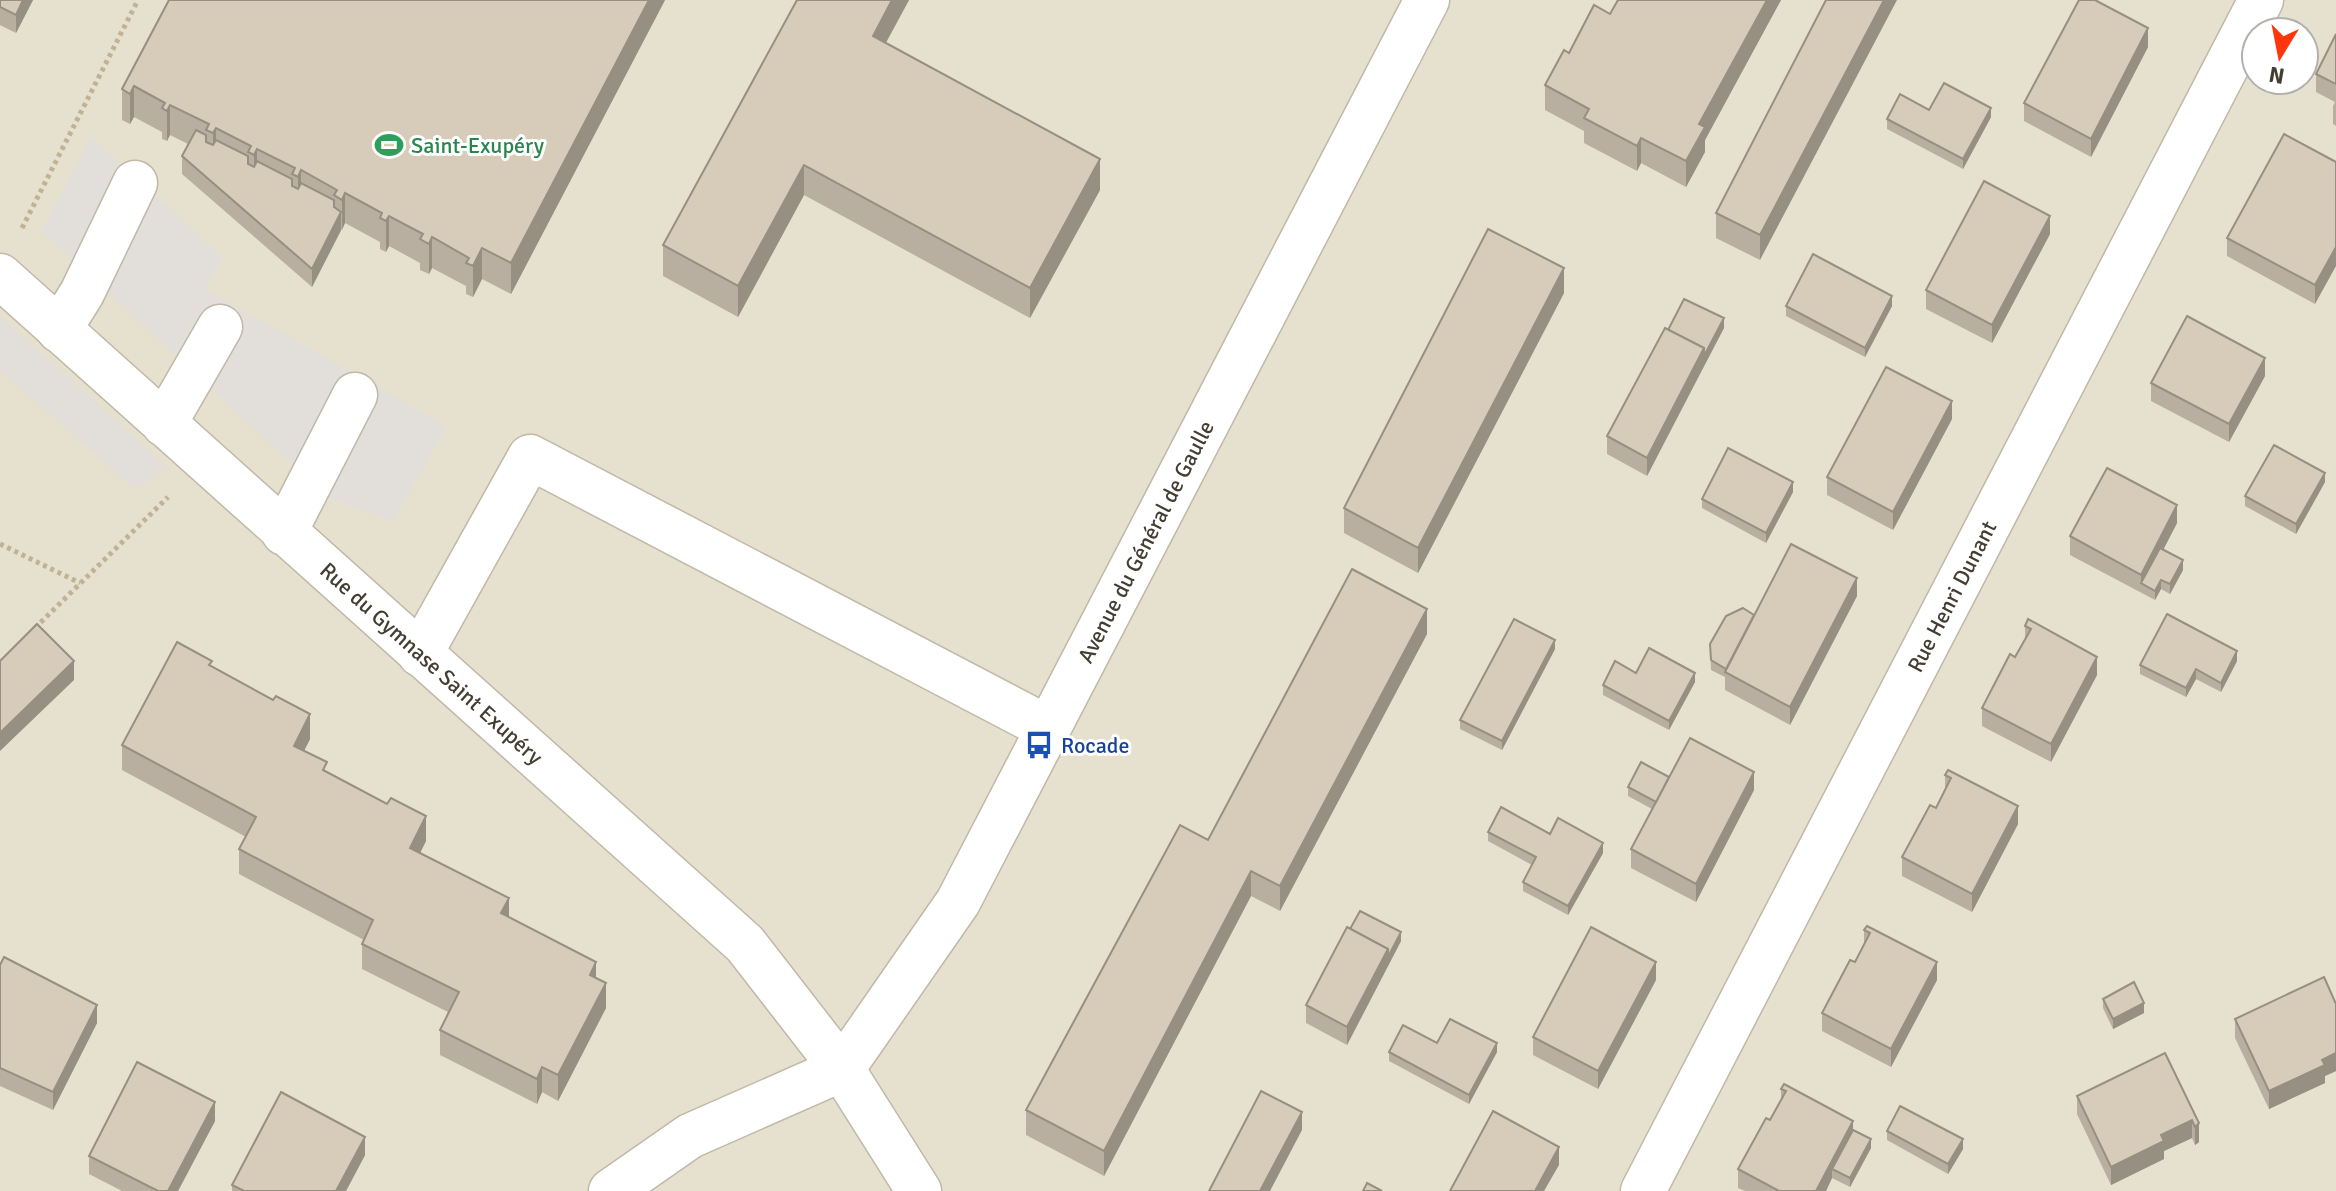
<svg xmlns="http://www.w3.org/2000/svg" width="2336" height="1191" viewBox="0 0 2336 1191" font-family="Signika,sans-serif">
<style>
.residential{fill:#e6e0cf;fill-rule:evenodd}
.parking{fill:#e2dfdb}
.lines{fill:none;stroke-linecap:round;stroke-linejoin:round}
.minor-casing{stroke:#c1b8a7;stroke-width:47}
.path{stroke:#c0b295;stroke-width:5;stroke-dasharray:4 4;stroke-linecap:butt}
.minor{stroke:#fff;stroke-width:44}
.wall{fill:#b9afa0}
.shaded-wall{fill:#968f82}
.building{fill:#d7ccba;stroke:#968f82;stroke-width:2}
.labels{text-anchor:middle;stroke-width:6;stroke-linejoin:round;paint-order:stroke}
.leisure-label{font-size:22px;fill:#27864d;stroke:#fff;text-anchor:start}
.street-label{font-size:22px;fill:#443d32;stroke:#fff}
.transit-label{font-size:22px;fill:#164399;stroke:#fff;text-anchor:start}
</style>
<rect width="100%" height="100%" fill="#f2ede2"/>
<path class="residential" d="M 0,0 L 2336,0 L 2336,1191 L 0,1191 ZM 2256,32 L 2304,32 L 2304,80 L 2256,80 Z"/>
<g class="parking">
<polygon points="91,137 223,258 204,288 446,426 393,522 329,498 42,231"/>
<polygon points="0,316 165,466 136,490 0,370"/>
</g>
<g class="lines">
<defs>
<g id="minor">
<path id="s1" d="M 0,276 L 745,944 L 842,1069 L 919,1191"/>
<polyline points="59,330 82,293 135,183"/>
<polyline points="164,424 220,327"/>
<polyline points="284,533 355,395"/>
<polyline points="420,654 530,457 1048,728"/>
<path id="s2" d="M 611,1191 L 690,1136 L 842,1069 L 958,902 L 1427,0"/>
<path id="s3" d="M 1643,1191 L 2261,0"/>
</g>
</defs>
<use href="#minor" class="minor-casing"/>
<g class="path">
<polyline points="22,228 138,0"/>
<polyline points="0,544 80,583"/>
<polyline points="35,628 168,497"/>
</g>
<use href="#minor" class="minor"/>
</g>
<g class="wall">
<polygon points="0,0 33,0 16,33 0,25"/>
<polygon points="665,0 511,294 482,279 473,297 466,294 466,286 432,268 429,274 420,270 420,263 389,246 386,252 380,249 380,242 345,223 312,287 182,174 182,156 188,144 170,135 167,141 162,139 162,132 134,117 130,124 122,120 122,89"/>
<polygon points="797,0 909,0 886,43 1100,190 1030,318 804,195 738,317 663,276 663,245"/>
<polygon points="1618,0 1781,0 1705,140 1705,152 1686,187 1641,163 1637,171 1584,143 1584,131 1545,110 1545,85 1569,53 1610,14"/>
<polygon points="1826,0 1760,260 1716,238 1716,213"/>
<polygon points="2336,34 2336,126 2333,124 2333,106 2335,102 2316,92 2316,74"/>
<polygon points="2148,47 2091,157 2024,121 2024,103"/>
<polygon points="1929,110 1991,117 1963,169 1887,129 1887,119"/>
<polygon points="2336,162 2315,304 2227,256 2227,238"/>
<polygon points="2050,234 1992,343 1926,309 1926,290"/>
<polygon points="1564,293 1418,573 1344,533 1344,508"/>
<polygon points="1786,306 1892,306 1865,357 1786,316"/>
<polygon points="1724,328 1647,476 1607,454 1607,436 1668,330"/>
<polygon points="2265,376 2229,442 2151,401 2151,383"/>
<polygon points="1952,419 1893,530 1827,495 1827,477"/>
<polygon points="2325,482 2296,534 2245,506 2245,496"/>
<polygon points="1793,492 1766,543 1702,508 1702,499"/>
<polygon points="2177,523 2163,550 2183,570 2170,594 2161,589 2155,600 2070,555 2070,536"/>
<polygon points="1857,596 1790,725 1725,690 1725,677 1711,670 1710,644 1754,615"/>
<polygon points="2028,619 2097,675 2051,762 1982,726 1982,708 2025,640 2025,626"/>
<polygon points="1427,634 1280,911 1251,896 1104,1176 1026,1135 1026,1110 1208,840"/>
<polygon points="1555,649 1502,750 1460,729 1460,720"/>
<polygon points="2237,661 2221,692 2196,679 2186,697 2140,674 2140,665"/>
<polygon points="212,667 310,739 304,751 327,772 426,841 420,853 509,917 596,978 606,1008 558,1101 542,1092 537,1104 440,1055 440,1030 448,1012 362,969 362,944 364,940 239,874 239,849 246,837 122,770 122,745"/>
<polygon points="1695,682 1669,730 1603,695 1603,685"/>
<polygon points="1948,770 2018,824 1972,912 1902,876 1902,857 1936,808 1945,789 1945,775"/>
<polygon points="1669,777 1754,790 1696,902 1631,868 1631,849 1652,809 1628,796 1628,787"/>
<polygon points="1488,832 1550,834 1603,853 1568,915 1523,891 1523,882 1532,865 1488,841"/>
<polygon points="1867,926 1937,980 1891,1067 1822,1031 1822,1013 1855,962 1864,944 1864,930"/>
<polygon points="1350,929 1401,941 1347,1045 1306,1023 1306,1005"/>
<polygon points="0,965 97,1023 53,1110 0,1086"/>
<polygon points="1656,980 1598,1089 1533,1055 1533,1037"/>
<polygon points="2103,999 2144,1013 2113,1029 2103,1008"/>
<polygon points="2336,1004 2336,1071 2325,1076 2325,1083 2269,1109 2235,1038 2235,1019"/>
<polygon points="1437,1043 1497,1052 1469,1104 1389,1061 1389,1052"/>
<polygon points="2165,1053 2199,1123 2199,1142 2195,1145 2192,1138 2164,1151 2164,1159 2111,1185 2077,1114 2077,1096"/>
<polygon points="1784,1084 1853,1130 1871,1148 1850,1187 1832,1178 1826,1191 1745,1191 1738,1188 1738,1169 1770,1120 1781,1101 1781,1089"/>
<polygon points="215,1121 178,1191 122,1191 89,1174 89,1156"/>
<polygon points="1887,1131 1963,1149 1948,1174 1887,1140"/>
<polygon points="365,1155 346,1191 232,1191 232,1185"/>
</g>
<g class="shaded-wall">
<polygon points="23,0 33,0 16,33 16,15"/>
<polygon points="649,0 665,0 511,294 511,263"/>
<polygon points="892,0 909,0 873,66 873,36"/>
<polygon points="1767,0 1781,0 1705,140 1705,152 1686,187 1686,161 1699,124"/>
<polygon points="1884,0 1897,0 1760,260 1760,235"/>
<polygon points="2148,28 2148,47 2091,157 2091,139"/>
<polygon points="134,86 134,117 130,124 130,94"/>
<polygon points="170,105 170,135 167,141 167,111"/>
<polygon points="1991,108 1991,117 1963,169 1963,159"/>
<polygon points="216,128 216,158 213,163 213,133"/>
<polygon points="1641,138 1641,163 1637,171 1637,146"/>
<polygon points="257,149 257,179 254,186 254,155"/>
<polygon points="1100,159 1100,190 1030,318 1030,288"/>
<polygon points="804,165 804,195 738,317 738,286"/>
<polygon points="301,170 301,201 298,207 298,177"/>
<polygon points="345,193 345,223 342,230 342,200"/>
<polygon points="341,212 341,230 312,287 312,269"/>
<polygon points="389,216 389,246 386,252 386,221"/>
<polygon points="2050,216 2050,234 1992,343 1992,325"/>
<polygon points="432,237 432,268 429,274 429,244"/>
<polygon points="2336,247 2336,266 2315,304 2315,285"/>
<polygon points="482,248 482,279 473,297 473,266"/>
<polygon points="1564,268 1564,293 1418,573 1418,548"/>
<polygon points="1892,296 1892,306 1865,357 1865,348"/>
<polygon points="1724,318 1724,328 1704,366 1704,356"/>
<polygon points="1704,348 1704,366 1647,476 1647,458"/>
<polygon points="2265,358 2265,376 2229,442 2229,424"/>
<polygon points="1952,401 1952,419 1893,530 1893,512"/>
<polygon points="2325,473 2325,482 2296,534 2296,524"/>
<polygon points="1793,482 1793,492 1766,543 1766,533"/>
<polygon points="2177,505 2177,523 2145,585 2141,583 2141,593 2141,575"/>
<polygon points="2183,560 2183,570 2170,594 2170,584"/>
<polygon points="1857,578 1857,596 1790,725 1790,707"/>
<polygon points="2161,580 2161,589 2155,600 2155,591"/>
<polygon points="1427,609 1427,634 1280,911 1280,886"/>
<polygon points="1555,640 1555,649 1502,750 1502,741"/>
<polygon points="2237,651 2237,661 2221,692 2221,683"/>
<polygon points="2097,657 2097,675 2051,762 2051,744"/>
<polygon points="74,661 74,680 0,751 0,733"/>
<polygon points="2196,669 2196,679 2186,697 2186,688"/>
<polygon points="1695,673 1695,682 1669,730 1669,721"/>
<polygon points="310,714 310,739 294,771 294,746"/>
<polygon points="1754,772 1754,790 1696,902 1696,884"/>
<polygon points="2018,806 2018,824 1972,912 1972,894"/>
<polygon points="426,816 426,841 410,873 410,848"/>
<polygon points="1603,843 1603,853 1568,915 1568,906"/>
<polygon points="1251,871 1251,896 1104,1176 1104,1151"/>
<polygon points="509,898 509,923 501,913"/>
<polygon points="1401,932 1401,941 1347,1045 1347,1027 1388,949"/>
<polygon points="596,962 596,987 590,975"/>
<polygon points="1656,962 1656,980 1598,1089 1598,1071"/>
<polygon points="1937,962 1937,980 1891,1067 1891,1049"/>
<polygon points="606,983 606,1008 558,1101 558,1075"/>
<polygon points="2144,1003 2144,1013 2113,1029 2113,1019"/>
<polygon points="97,1005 97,1023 53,1110 53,1092"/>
<polygon points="1497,1043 1497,1052 1469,1104 1469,1095"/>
<polygon points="2336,1053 2336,1071 2325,1076 2325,1083 2269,1109 2269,1091 2322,1060"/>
<polygon points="542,1067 542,1092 537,1104 537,1079"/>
<polygon points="215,1102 215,1121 178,1191 168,1191"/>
<polygon points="1302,1112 1302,1130 1270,1191 1260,1191"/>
<polygon points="2192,1120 2192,1138 2164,1151 2164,1159 2111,1185 2111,1167 2161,1135"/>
<polygon points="1853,1121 1853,1139 1832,1169 1832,1178 1826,1191 1816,1191"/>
<polygon points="2199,1123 2199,1142 2195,1145 2195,1127"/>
<polygon points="365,1137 365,1155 346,1191 336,1191"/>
<polygon points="1871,1139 1871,1148 1850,1187 1850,1178"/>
<polygon points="1963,1139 1963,1149 1948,1174 1948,1164"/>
<polygon points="1559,1147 1559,1165 1544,1191 1535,1191"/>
</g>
<g class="building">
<polygon points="0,0 23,0 16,15 0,7"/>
<polygon points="169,0 649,0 511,263 482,248 473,266 466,263 469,258 432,237 429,244 420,239 423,234 389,216 386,221 380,218 382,213 345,193 342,200 334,195 337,190 301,170 298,177 292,174 295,168 257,149 254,155 248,152 251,146 216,128 213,133 206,130 209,124 170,105 167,111 162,108 165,103 134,86 130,94 122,89"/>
<polygon points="797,0 892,0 873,36 1100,159 1030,288 804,165 738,286 663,245"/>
<polygon points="1618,0 1767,0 1699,124 1705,127 1686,161 1641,138 1637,146 1584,118 1589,109 1545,85 1564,50 1569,53 1594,5 1610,14"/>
<polygon points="1826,0 1884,0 1760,235 1716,213"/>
<polygon points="2079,0 2095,0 2148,28 2091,139 2024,103"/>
<polygon points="2336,34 2336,84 2316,74"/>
<polygon points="1944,83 1991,108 1963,159 1887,119 1900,94 1929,110"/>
<polygon points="196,130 206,135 206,142 213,145 216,140 248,156 248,164 254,167 257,161 292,179 292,186 298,189 301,183 334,200 334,207 341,212 312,269 182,156"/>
<polygon points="2284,134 2336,162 2336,247 2315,285 2227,238"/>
<polygon points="1984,181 2050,216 1992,325 1926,290"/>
<polygon points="1488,229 1564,268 1418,548 1344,508"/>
<polygon points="1813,254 1892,296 1865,348 1786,306"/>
<polygon points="1684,299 1724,318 1704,356 1704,348 1668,330"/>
<polygon points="2187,316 2265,358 2229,424 2151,383"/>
<polygon points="1665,328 1704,348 1647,458 1607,436"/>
<polygon points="1886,367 1952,401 1893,512 1827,477"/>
<polygon points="2274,445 2325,473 2296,524 2245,496"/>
<polygon points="1728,448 1793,482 1766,533 1702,499"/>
<polygon points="2107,468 2177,505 2141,575 2070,536"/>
<polygon points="1791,544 1857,578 1790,707 1725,672"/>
<polygon points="2160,548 2183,560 2170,584 2161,580 2155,591 2141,583"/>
<polygon points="1352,569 1427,609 1280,886 1251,871 1104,1151 1026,1110 1180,825 1208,840"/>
<polygon points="1743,608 1754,615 1726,669 1711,660 1710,644 1726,616"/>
<polygon points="2167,614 2237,651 2221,683 2196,669 2186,688 2140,665"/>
<polygon points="1514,619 1555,640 1502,741 1460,720"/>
<polygon points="2028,619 2097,657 2051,744 1982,708 2010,654 2015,657 2031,629 2025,626"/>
<polygon points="37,624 74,661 0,733 0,661"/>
<polygon points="177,642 212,661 209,665 273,700 276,696 310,714 294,746 327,762 323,770 387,804 391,798 426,816 410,848 509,898 501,913 596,962 590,975 606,983 558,1075 542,1067 537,1079 440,1030 459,992 362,944 373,920 239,849 256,817 122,745"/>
<polygon points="1649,648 1695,673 1669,721 1603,685 1615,661 1636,673"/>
<polygon points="1690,738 1754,772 1696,884 1631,849"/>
<polygon points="1641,762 1669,777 1656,802 1628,787"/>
<polygon points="1948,770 2018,806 1972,894 1902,857 1930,805 1936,808 1951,778 1945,775"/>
<polygon points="1501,807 1550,834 1558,818 1603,843 1568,906 1523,882 1536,857 1488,832"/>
<polygon points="1360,911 1401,932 1388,957 1388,949 1350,929"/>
<polygon points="1867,926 1937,962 1891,1049 1822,1013 1850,960 1855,962 1870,933 1864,930"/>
<polygon points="1347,927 1388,949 1347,1027 1306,1005"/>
<polygon points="1591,927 1656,962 1598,1071 1533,1037"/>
<polygon points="4,957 97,1005 53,1092 0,1068 0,965"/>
<polygon points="2324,977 2336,1004 2336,1053 2322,1060 2325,1065 2269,1091 2235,1019"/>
<polygon points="2134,982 2144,1003 2113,1019 2103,999"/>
<polygon points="1450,1019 1497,1043 1469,1095 1389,1052 1403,1025 1437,1043"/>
<polygon points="2165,1053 2199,1123 2195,1127 2192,1120 2161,1135 2164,1141 2111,1167 2077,1096"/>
<polygon points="137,1062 215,1102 168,1191 158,1191 89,1156"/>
<polygon points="1784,1084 1853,1121 1816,1191 1779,1191 1738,1169 1766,1118 1770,1120 1786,1091 1781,1089"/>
<polygon points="1261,1091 1302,1112 1260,1191 1209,1191"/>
<polygon points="281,1092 365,1137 336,1191 244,1191 232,1185"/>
<polygon points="1900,1106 1963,1139 1948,1164 1887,1131"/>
<polygon points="1493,1111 1559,1147 1535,1191 1450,1191"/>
<polygon points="1853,1130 1871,1139 1850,1178 1832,1169"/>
<polygon points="1367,1183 1382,1191 1363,1191"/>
</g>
<defs>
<symbol id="stadium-bare" viewBox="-9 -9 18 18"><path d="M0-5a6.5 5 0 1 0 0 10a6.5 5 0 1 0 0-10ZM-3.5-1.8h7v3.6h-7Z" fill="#2e9e5b" stroke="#fff" stroke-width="2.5" paint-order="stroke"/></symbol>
<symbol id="bus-bare" viewBox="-9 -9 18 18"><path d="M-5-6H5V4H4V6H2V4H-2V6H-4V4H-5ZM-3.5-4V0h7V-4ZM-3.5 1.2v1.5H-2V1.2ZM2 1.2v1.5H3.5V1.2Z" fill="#1a4fb4" stroke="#fff" stroke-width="2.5" paint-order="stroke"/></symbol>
</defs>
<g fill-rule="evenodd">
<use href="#stadium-bare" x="369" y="125" width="40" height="40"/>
<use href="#bus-bare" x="1019" y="725" width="40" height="40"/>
</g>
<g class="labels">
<g class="leisure-label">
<text x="411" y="153">Saint-Exupéry</text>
</g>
<g class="street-label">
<text dy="8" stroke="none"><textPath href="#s2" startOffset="872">Avenue du Général de Gaulle</textPath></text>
<text dy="8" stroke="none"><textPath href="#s3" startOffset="670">Rue Henri Dunant</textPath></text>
<text dy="8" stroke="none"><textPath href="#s1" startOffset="580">Rue du Gymnase Saint Exupéry</textPath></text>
</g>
<g class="transit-label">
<text x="1061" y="753">Rocade</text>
</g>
</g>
<g transform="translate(2280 56) rotate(190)"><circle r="38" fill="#ffffff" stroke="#b4b1ad" stroke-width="2"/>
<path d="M0-6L14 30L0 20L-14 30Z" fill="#ff350c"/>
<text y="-12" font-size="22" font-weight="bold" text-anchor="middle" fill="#443d32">N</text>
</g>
</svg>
